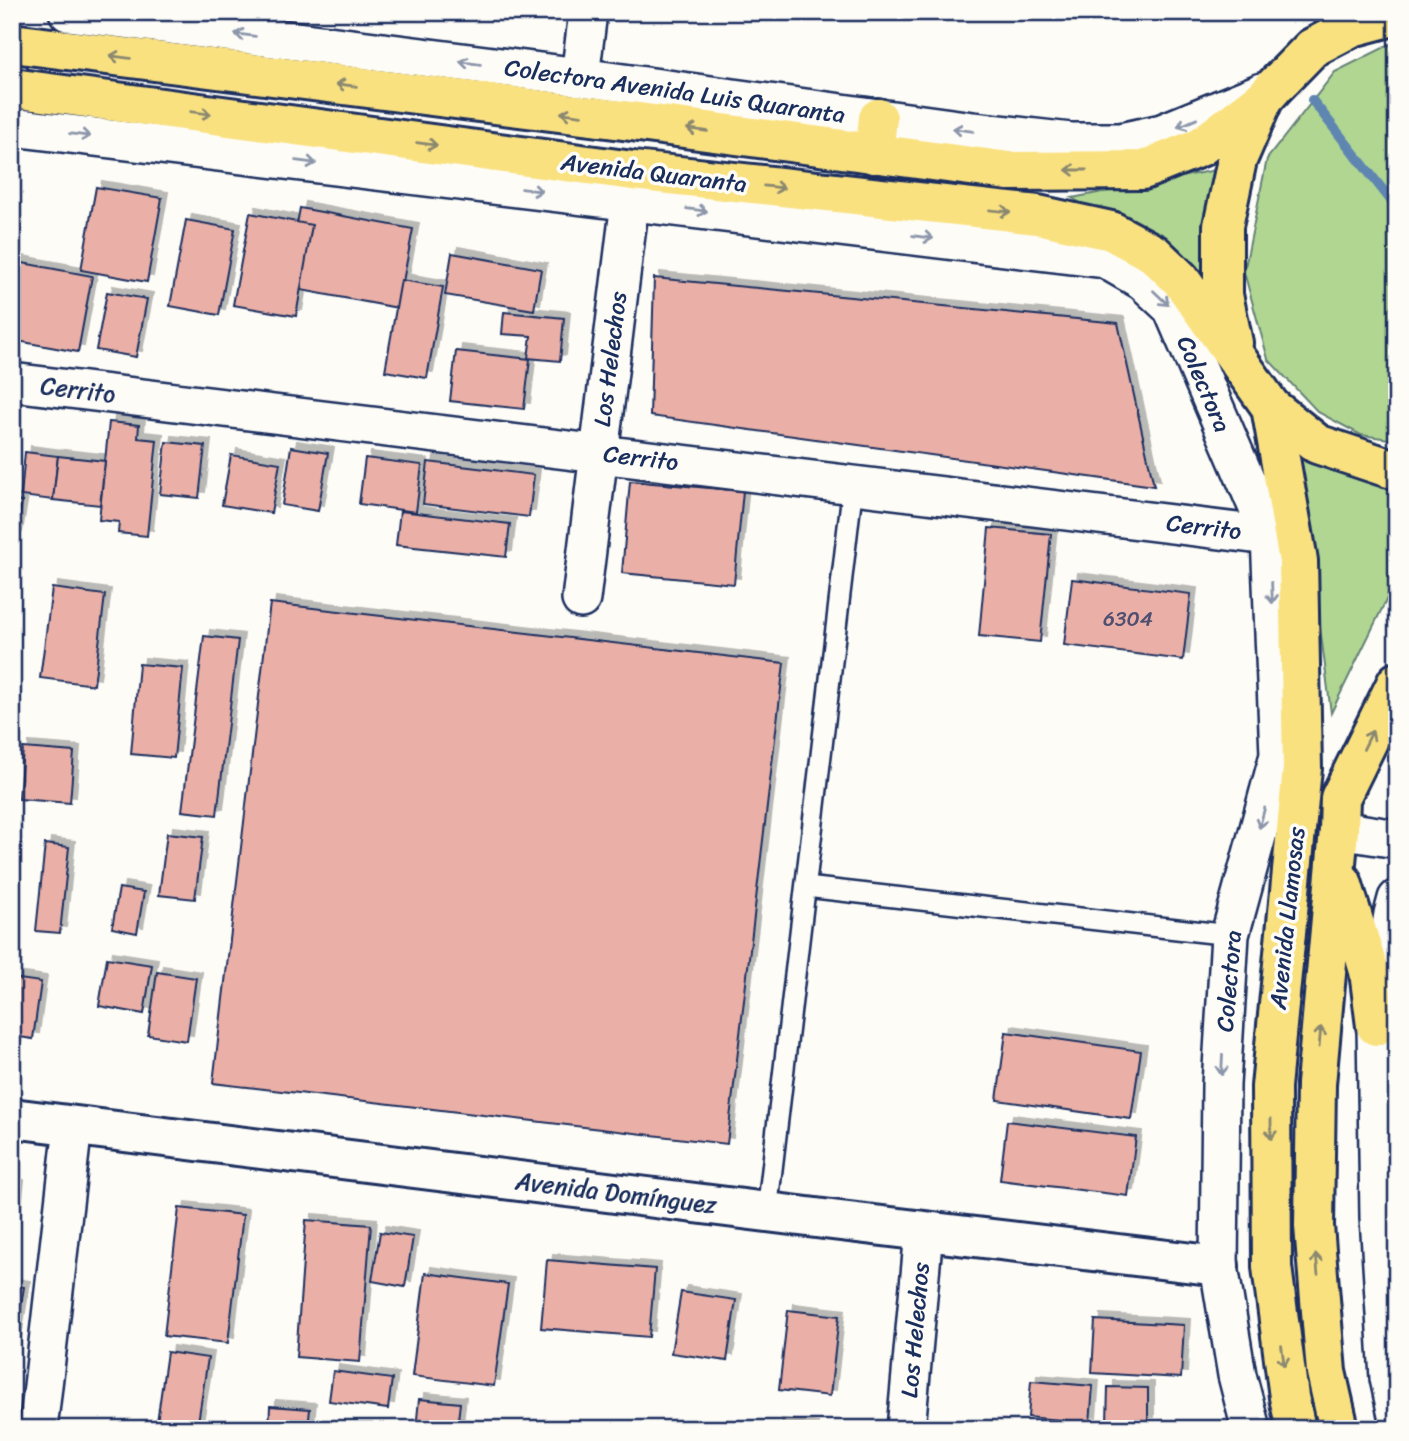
<svg xmlns="http://www.w3.org/2000/svg" width="1409" height="1441" viewBox="0 0 1409 1441" font-family="Sriracha,sans-serif">
<style>
.green{fill:#b0d692;stroke:#668278;stroke-width:2}
.lines{fill:none;stroke-linecap:round;stroke-linejoin:round}
.stream{stroke:#5e86b1;stroke-width:10}
.building{fill:#eab0a7;stroke:#1b2f5e;stroke-width:2;filter:url(#shadow)}
.lane-casing{stroke:#1b2f5e;stroke-width:24}
.street-casing{stroke:#1b2f5e;stroke-width:42}
.secondary-casing{stroke:#1b2f5e;stroke-width:44}
.primary-casing{stroke:#1b2f5e;stroke-width:44}
.highway-casing{stroke:#1b2f5e;stroke-width:44}
.lane{stroke:#fdfcf7;stroke-width:19}
.street{stroke:#fdfcf7;stroke-width:37}
.secondary{stroke:#fdfcf7;stroke-width:38}
.primary{stroke:#fae180;stroke-width:38}
.highway{stroke:#fae180;stroke-width:38}
.oneway{stroke:#8c96aa}
.oneway2{stroke:#8a886f}
.labels{text-anchor:middle;stroke-width:7;stroke-linejoin:round;paint-order:stroke}
.number-label{font-size:21px;fill:#4f4f70}
.street-label{font-size:24px;fill:#1b2f5e;stroke:#fdfcf7}
</style>
<defs>
<filter id="shadow"><feDropShadow dx="6" dy="-6" stdDeviation="0" flood-color="#0004"/></filter>
</defs>
<rect width="100%" height="100%" fill="#fdfcf7"/>
<filter id="ink" filterUnits="userSpaceOnUse"><feTurbulence type="fractalNoise" baseFrequency=".0143" numOctaves="2"/><feDisplacementMap in="SourceGraphic" scale="14" xChannelSelector="R" yChannelSelector="G"/><feConvolveMatrix kernelMatrix="1 2 1 2 8 2 1 2 1" color-interpolation-filters="sRGB"/></filter>
<g filter="url(#ink)">
<g class="green">
<polygon points="1391,44 1397,44 1397,440 1361,435 1318,412 1268,359 1244,272 1267,159 1335,72"/>
<polygon points="1226,168 1210,275 1072,198"/>
<polygon points="1298,454 1342,468 1397,478 1397,578 1331,713"/>
</g>
<g class="lines">
<polyline class="stream" points="1312,100 1397,208"/>
</g>
<g class="building">
<polygon points="96,187 162,198 147,282 81,270"/>
<polygon points="300,208 413,229 398,308 285,287"/>
<polygon points="250,213 312,225 296,316 233,305"/>
<polygon points="186,220 235,229 219,315 170,306"/>
<polygon points="452,253 541,269 534,310 445,295"/>
<polygon points="12,261 92,276 78,352 12,340"/>
<polygon points="654,278 1118,323 1154,486 650,416"/>
<polygon points="401,280 443,287 427,378 385,371"/>
<polygon points="107,292 147,299 136,357 96,350"/>
<polygon points="504,312 564,318 560,361 528,358 531,336 502,334"/>
<polygon points="456,351 530,359 524,409 450,401"/>
<polygon points="109,422 139,425 138,438 157,440 147,536 118,533 119,522 99,520"/>
<polygon points="166,442 205,446 199,498 160,494"/>
<polygon points="291,447 328,453 318,511 282,505"/>
<polygon points="25,452 58,456 53,500 21,496"/>
<polygon points="231,455 280,463 271,513 222,505"/>
<polygon points="58,456 105,461 100,505 53,500"/>
<polygon points="365,458 422,465 416,512 359,504"/>
<polygon points="428,462 534,475 529,517 423,504"/>
<polygon points="630,481 743,491 734,584 622,573"/>
<polygon points="12,501 22,502 16,538 12,538"/>
<polygon points="400,511 510,524 506,557 396,545"/>
<polygon points="989,528 1051,534 1040,642 979,636"/>
<polygon points="1072,579 1191,594 1183,660 1064,645"/>
<polygon points="52,588 105,595 94,685 40,678"/>
<polygon points="270,603 784,663 727,1144 213,1083"/>
<polygon points="204,636 238,640 217,815 182,811"/>
<polygon points="139,664 183,668 174,758 131,754"/>
<polygon points="23,748 74,752 70,803 19,799"/>
<polygon points="167,833 203,837 195,899 159,895"/>
<polygon points="45,844 69,847 60,933 36,931"/>
<polygon points="119,888 144,892 137,933 112,928"/>
<polygon points="107,958 152,965 144,1014 99,1006"/>
<polygon points="157,972 196,978 187,1041 148,1035"/>
<polygon points="12,978 41,982 33,1039 12,1036"/>
<polygon points="1006,1032 1141,1051 1131,1119 997,1100"/>
<polygon points="1007,1121 1136,1137 1128,1196 1000,1180"/>
<polygon points="12,1185 18,1186 12,1240"/>
<polygon points="179,1208 243,1215 228,1343 164,1336"/>
<polygon points="306,1220 371,1225 360,1362 296,1357"/>
<polygon points="380,1232 413,1237 405,1287 372,1281"/>
<polygon points="547,1260 655,1269 649,1337 541,1328"/>
<polygon points="425,1273 508,1284 494,1386 412,1376"/>
<polygon points="12,1285 24,1287 15,1343 12,1342"/>
<polygon points="681,1292 736,1300 727,1361 671,1353"/>
<polygon points="788,1310 839,1316 830,1396 779,1390"/>
<polygon points="1095,1320 1184,1325 1181,1378 1092,1373"/>
<polygon points="167,1352 208,1358 197,1429 156,1429"/>
<polygon points="333,1371 392,1379 388,1409 329,1401"/>
<polygon points="1031,1381 1093,1386 1090,1423 1028,1417"/>
<polygon points="1108,1387 1148,1388 1148,1423 1107,1422"/>
<polygon points="419,1399 460,1403 457,1429 416,1429"/>
<polygon points="270,1406 310,1409 308,1429 269,1429"/>
<polygon points="776,1425 813,1429 776,1429"/>
</g>
<g class="lines">
<defs>
<g id="lane">
<polyline points="806,887 1230,935"/>
<polyline points="767,1212 853,484"/>
</g>
<g id="street">
<polyline points="68,12 580,77 973,131 1071,142 1120,142 1162,133 1262,92"/>
<polyline points="580,77 588,12"/>
<polyline points="12,127 1105,259 1143,281 1172,308 1270,536"/>
<polyline points="12,382 1270,536"/>
<polyline points="581,599 630,202"/>
<polyline points="1339,830 1397,839"/>
<polyline points="1397,899 1393,914 1376,1026 1379,1217 1389,1378 1397,1415"/>
<polyline points="38,1429 73,1126"/>
<polyline points="906,1429 924,1231"/>
<polyline points="1251,1429 1237,1375 1219,1266 1221,1085 1230,935 1279,755 1270,536 1267,512"/>
</g>
<polyline id="secondary" points="12,1118 832,1220 1219,1266"/>
<g id="primary">
<polyline points="1271,407 1298,561 1302,768 1271,1087 1272,1267 1289,1397 1296,1429"/>
<polyline points="1342,882 1369,971 1376,1026"/>
<polyline points="1339,1429 1326,1372 1314,1226 1316,1084 1339,830 1340,798 1397,682"/>
</g>
<g id="highway">
<polyline points="12,43 639,122 1008,171 1143,170 1200,147 1264,98"/>
<polyline points="12,88 633,171 1038,215 1111,231 1154,254 1180,279 1271,407 1317,444 1389,468 1397,467"/>
<polyline points="874,154 878,118"/>
<polyline points="1233,343 1223,295 1223,226 1237,160 1264,98 1273,88 1312,48 1352,27 1397,15"/>
</g>
</defs>
<use href="#lane" class="lane-casing"/>
<use href="#street" class="street-casing"/>
<use href="#secondary" class="secondary-casing"/>
<use href="#primary" class="primary-casing"/>
<use href="#highway" class="highway-casing"/>
<use href="#lane" class="lane"/>
<use href="#street" class="street"/>
<use href="#secondary" class="secondary"/>
<use href="#primary" class="primary"/>
<use href="#highway" class="highway"/>
</g>
<defs><path id="oneway-shaft" d="M-6 0H5M1.5-3L5.5 0L1.5 3" fill="none" stroke-width="1.6" stroke-linecap="round" stroke-linejoin="round" transform="scale(1.75)"/></defs>
<g class="oneway">
<use href="#oneway-shaft" transform="translate(245 35) rotate(-173)"/>
<use href="#oneway-shaft" transform="translate(470 63) rotate(-173)"/>
<use href="#oneway-shaft" transform="translate(1187 123) rotate(157)"/>
<use href="#oneway-shaft" transform="translate(963 130) rotate(-172)"/>
<use href="#oneway-shaft" transform="translate(80 135) rotate(7)"/>
<use href="#oneway-shaft" transform="translate(306 162) rotate(7)"/>
<use href="#oneway-shaft" transform="translate(532 190) rotate(7)"/>
<use href="#oneway-shaft" transform="translate(697 210) rotate(7)"/>
<use href="#oneway-shaft" transform="translate(923 237) rotate(7)"/>
<use href="#oneway-shaft" transform="translate(1161 298) rotate(44)"/>
<use href="#oneway-shaft" transform="translate(1272 593) rotate(88)"/>
<use href="#oneway-shaft" transform="translate(1262 818) rotate(105)"/>
<use href="#oneway-shaft" transform="translate(1222 1065) rotate(93)"/>
</g>
<g class="oneway2">
<use href="#oneway-shaft" transform="translate(120 57) rotate(-173)"/>
<use href="#oneway-shaft" transform="translate(346 85) rotate(-173)"/>
<use href="#oneway-shaft" transform="translate(201 113) rotate(8)"/>
<use href="#oneway-shaft" transform="translate(571 114) rotate(-173)"/>
<use href="#oneway-shaft" transform="translate(697 130) rotate(-172)"/>
<use href="#oneway-shaft" transform="translate(427 144) rotate(8)"/>
<use href="#oneway-shaft" transform="translate(1076 170) rotate(180)"/>
<use href="#oneway-shaft" transform="translate(774 187) rotate(6)"/>
<use href="#oneway-shaft" transform="translate(1000 211) rotate(6)"/>
<use href="#oneway-shaft" transform="translate(1368 740) rotate(-64)"/>
<use href="#oneway-shaft" transform="translate(1320 1037) rotate(-85)"/>
<use href="#oneway-shaft" transform="translate(1271 1129) rotate(90)"/>
<use href="#oneway-shaft" transform="translate(1317 1264) rotate(-95)"/>
<use href="#oneway-shaft" transform="translate(1283 1356) rotate(82)"/>
</g>
</g>
<g class="labels">
<g class="number-label">
<text x="1128" y="626">6304</text>
</g>
<g class="street-label">
<text transform="translate(675 91) rotate(8)" y="8">Colectora Avenida Luis Quaranta</text>
<text transform="translate(654 173) rotate(7)" y="8">Avenida Quaranta</text>
<text transform="translate(610 359) rotate(-83)" y="8">Los Helechos</text>
<text transform="translate(1204 384) rotate(67)" y="8">Colectora</text>
<text transform="translate(78 390) rotate(7)" y="8">Cerrito</text>
<text transform="translate(641 458) rotate(7)" y="8">Cerrito</text>
<text transform="translate(1204 527) rotate(7)" y="8">Cerrito</text>
<text transform="translate(1287 918) rotate(-84)" y="8">Avenida Llamosas</text>
<text transform="translate(1229 981) rotate(-85)" y="8">Colectora</text>
<text transform="translate(616 1193) rotate(7)" y="8">Avenida Domínguez</text>
<text transform="translate(915 1330) rotate(-85)" y="8">Los Helechos</text>
</g>
</g>
<rect width="1409" height="1441" fill="none" stroke="#fdfcf7" stroke-width="42"/>
<rect x="21" y="21" width="1367" height="1399" fill="none" stroke="#1b2f5e" stroke-width="2.5" filter="url(#ink)"/>
</svg>
